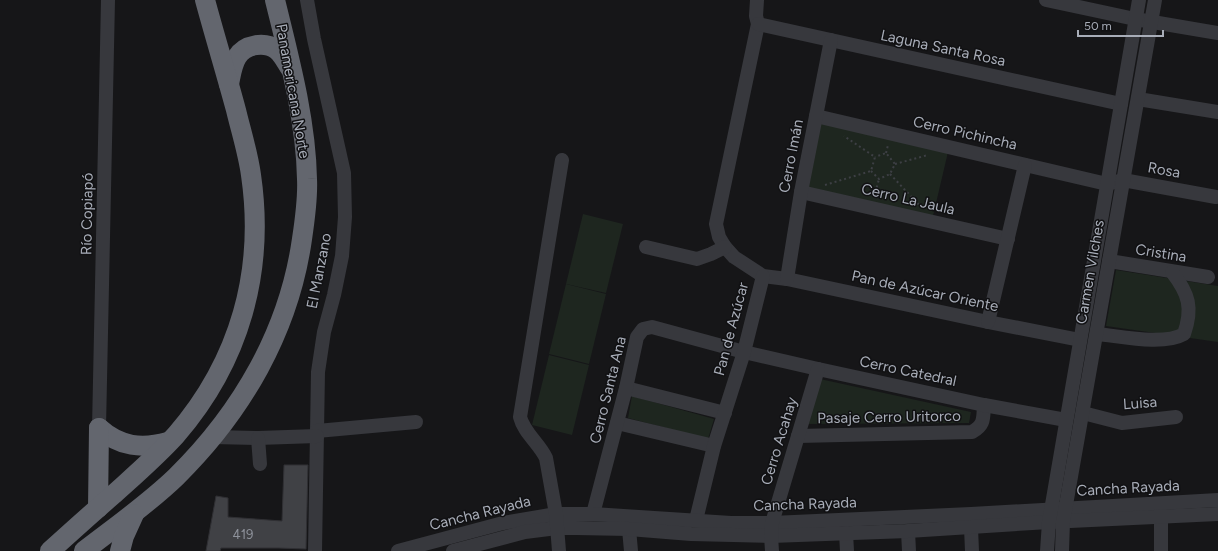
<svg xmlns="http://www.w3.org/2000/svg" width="1218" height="551" viewBox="0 0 1218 551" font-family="Figtree,sans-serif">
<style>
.green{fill:#1e261f}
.building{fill:#404145;stroke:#303034}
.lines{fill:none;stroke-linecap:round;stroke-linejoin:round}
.path{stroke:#3d3f44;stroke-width:2;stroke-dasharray:2 3;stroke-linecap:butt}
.minor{stroke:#37383d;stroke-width:14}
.highway{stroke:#63666e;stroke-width:20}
.labels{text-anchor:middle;stroke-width:3;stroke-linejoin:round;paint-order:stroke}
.number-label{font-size:13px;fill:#8e929b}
.street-label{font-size:15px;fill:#a8adb8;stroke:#111113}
</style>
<rect width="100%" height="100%" fill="#161618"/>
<g class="green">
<polygon points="820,122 948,152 933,216 807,188"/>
<polygon points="583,214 623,224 606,293 566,284"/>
<polygon points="1116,270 1218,286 1218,342 1106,326"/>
<polygon points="566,284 606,294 589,364 549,354"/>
<polygon points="549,355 589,365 572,435 532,425"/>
<polygon points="820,379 971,412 969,423 807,424"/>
<polygon points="632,396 714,419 708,439 628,418"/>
</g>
<polygon class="building" points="284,465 308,465 306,549 278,548 221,548 220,551 206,551 216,496 228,498 228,517 282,521"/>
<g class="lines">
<g class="path">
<polyline points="886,153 888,145"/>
<polyline points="895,164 928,155"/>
<polyline points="871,171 879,179 890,174 895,164 886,153 875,157"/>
<polyline points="890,174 921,207"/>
<polyline points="825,185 871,171 875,157 844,136"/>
<polyline points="874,197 879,179"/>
</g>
<g class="minor">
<polyline points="307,0 314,39 344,173 345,217 342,256 334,295 324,332 318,372 315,551"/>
<polyline points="757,0 756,16 758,24 716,224 719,237 725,247 734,257 763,276 787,279 988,322 1080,340"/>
<polyline points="1046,0 1135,19 1218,33"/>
<polyline points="758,24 1121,104"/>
<polyline points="1138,99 1218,112"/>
<polyline points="816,116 1107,184 1123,180 1216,197"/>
<polyline points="801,192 1008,239"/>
<polyline points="646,247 697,259 711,254 725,247"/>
<polyline points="1109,261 1208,277"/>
<polyline points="787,279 801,192 831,40"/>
<polyline points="988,322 1025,165"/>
<path d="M 1097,334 C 1120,336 1163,346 1184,334 C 1193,308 1189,294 1172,272"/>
<polyline points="626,388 725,413"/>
<polyline points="1083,413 1122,423 1176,417"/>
<polyline points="617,423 714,446"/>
<polyline points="99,428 108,0"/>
<polyline points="317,431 416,422"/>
<path d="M 798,436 L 972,432 C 985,425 983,418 984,405"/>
<polyline points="213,437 258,438 317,436"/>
<polyline points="258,438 260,464"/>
<polyline points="593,514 626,388 637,337 643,329 652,327 744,352 818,369 984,405 1066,420"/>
<polyline points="1161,517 1161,551"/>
<polyline points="696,520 714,446 744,352 763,276"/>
<polyline points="971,528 972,551"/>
<polyline points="629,529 631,551"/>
<polyline points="908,531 909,551"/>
<polyline points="846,533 847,551"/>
<polyline points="398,551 503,523 556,514 593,514 731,523 772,523 971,514 1218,500"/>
<polyline points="453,551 525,532 557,528 576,528 629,529 691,534 771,536 908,531 1049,522 1218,514"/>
<path d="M 559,551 L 556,514 L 546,458 C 539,443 524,433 520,417 L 562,160"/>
<polyline points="772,551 771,536 772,523 818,369"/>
<polyline points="1047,551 1049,522 1139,0"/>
<polyline points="1062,551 1063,522 1155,0"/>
</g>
<g class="highway">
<path d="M 229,84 C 231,75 232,65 237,57 C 245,44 265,41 277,50 C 283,55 286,62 290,68"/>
<path d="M 99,428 C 120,447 142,449 168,442"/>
<polyline points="98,508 99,428"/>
<path d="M 50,551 C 71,532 92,513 114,494 C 135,475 157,456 176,435 C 240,361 265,271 251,175 C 248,153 241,131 236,110 C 226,73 215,37 205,0"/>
<path d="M 84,551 C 115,527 148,504 176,477 C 242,412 289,331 302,239 C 305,219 308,199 307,179 C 306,120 289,57 275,0"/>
<polyline points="120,551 124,536 134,514"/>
</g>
</g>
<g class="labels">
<g class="number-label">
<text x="243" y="539">419</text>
</g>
<g class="street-label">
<text transform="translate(943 48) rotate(12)" y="5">Laguna Santa Rosa</text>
<text transform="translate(293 91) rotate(80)" y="5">Panamericana Norte</text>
<text transform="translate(965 133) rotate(13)" y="5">Cerro Pichincha</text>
<text transform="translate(791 156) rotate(-79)" y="5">Cerro Imán</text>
<text transform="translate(1164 170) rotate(10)" y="5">Rosa</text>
<text transform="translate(908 199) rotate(13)" y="5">Cerro La Jaula</text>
<text transform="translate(87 214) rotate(-89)" y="5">Río Copiapó</text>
<text transform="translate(1161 253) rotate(9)" y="5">Cristina</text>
<text transform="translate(319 271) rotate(-79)" y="5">El Manzano</text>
<text transform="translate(1090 272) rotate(-80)" y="5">Carmen Vilches</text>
<text transform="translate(925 291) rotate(12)" y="5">Pan de Azúcar Oriente</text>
<text transform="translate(731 329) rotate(-75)" y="5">Pan de Azúcar</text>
<text transform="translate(908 371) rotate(12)" y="5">Cerro Catedral</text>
<text transform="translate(608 390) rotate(-76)" y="5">Cerro Santa Ana</text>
<text transform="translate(1140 403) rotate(-4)" y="5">Luisa</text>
<text transform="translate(889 417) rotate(-1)" y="5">Pasaje Cerro Uritorco</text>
<text transform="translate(779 441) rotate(-73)" y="5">Cerro Acahay</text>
<text transform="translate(1128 488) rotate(-3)" y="5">Cancha Rayada</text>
<text transform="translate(805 504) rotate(-2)" y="5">Cancha Rayada</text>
<text transform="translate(480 513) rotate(-14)" y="5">Cancha Rayada</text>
</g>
</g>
<path d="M1078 30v6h85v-6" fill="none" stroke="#a8adb8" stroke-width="2"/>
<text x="1084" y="30" font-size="12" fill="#a8adb8" stroke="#111113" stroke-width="3" paint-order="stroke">50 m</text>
</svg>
